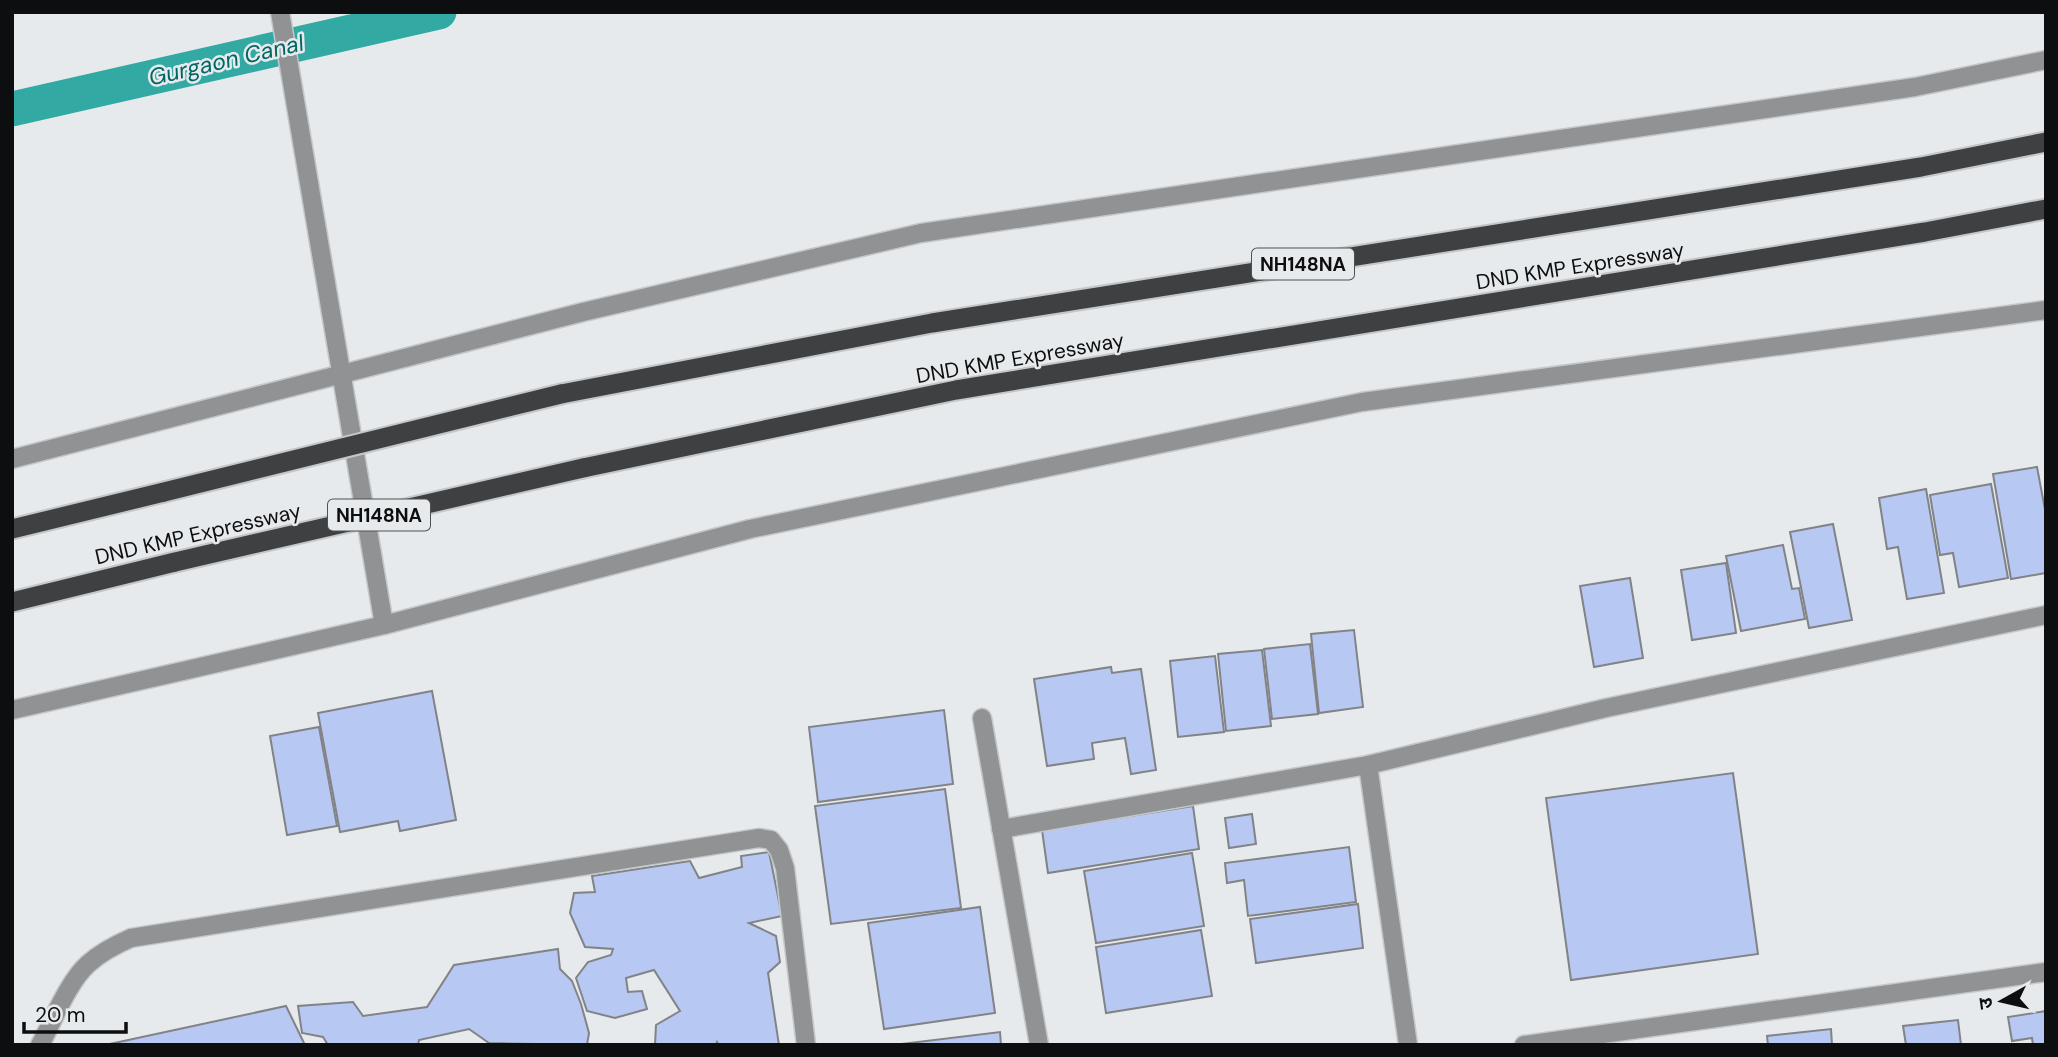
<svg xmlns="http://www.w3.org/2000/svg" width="2058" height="1057" viewBox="0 0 2058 1057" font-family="'DM Sans','Noto Sans Devanagari',sans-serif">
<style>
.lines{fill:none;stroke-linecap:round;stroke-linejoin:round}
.canal{stroke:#32aaa3;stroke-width:35}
.building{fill:#b7c8f2;stroke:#828386;stroke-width:2}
.minor-casing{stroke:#c4c7c9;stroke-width:21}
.tertiary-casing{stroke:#c4c7c9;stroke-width:21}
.trunk-casing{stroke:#c4c7c9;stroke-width:23}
.minor{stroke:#919293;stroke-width:18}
.tertiary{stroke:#919293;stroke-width:18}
.trunk{stroke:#3e4041;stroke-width:19}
.trunk-bridge-casing{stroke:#c4c7c9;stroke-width:23;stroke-linecap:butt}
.trunk-bridge{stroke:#3e4041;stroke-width:19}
.labels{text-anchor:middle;stroke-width:5;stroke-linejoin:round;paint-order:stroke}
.shield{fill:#e7eaec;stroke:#4e5051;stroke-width:2}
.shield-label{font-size:19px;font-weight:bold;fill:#0d0e0f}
.street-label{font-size:21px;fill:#0d0e0f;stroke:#e7eaec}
.water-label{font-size:23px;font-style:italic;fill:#006661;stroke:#e7eaec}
</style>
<rect width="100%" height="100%" fill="#e7eaec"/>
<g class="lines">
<polyline class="canal" points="12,109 439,12"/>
</g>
<g class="building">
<polygon points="2037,467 2046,515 2046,573 2011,579 1993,474"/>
<polygon points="1991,484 2008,578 1959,587 1953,553 1940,555 1930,495"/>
<polygon points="1926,489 1944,593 1907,599 1898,547 1887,549 1879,498"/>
<polygon points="1833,524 1852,620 1809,628 1790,532"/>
<polygon points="1783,545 1792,589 1799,588 1805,619 1741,631 1726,556"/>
<polygon points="1726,563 1736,633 1692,640 1681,570"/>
<polygon points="1630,578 1643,658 1594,667 1580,586"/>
<polygon points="1354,630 1363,707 1319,713 1311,634"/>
<polygon points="1310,644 1318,714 1272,719 1264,649"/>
<polygon points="1262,650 1271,726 1226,731 1218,654"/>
<polygon points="1215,656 1224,732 1178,737 1170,661"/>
<polygon points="1111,667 1112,673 1141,669 1156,770 1131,774 1125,738 1092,743 1094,759 1047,766 1034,679"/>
<polygon points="432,691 456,820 400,831 398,821 340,832 318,713"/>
<polygon points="944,710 953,784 818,802 809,727"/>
<polygon points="319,727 337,826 287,835 270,736"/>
<polygon points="1733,773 1758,954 1571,980 1546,798"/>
<polygon points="945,789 961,908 831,924 815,806"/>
<polygon points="1193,806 1199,849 1048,873 1042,830"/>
<polygon points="1252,814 1256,844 1229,848 1225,818"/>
<polygon points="1349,847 1356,902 1248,916 1244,880 1227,883 1225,863"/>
<polygon points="769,852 782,916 749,923 776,936 780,962 768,973 779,1045 719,1045 717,1042 716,1045 655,1045 656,1025 680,1011 654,970 626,978 628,992 642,991 647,1009 615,1018 587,1011 576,978 588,962 611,955 613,949 585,947 570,913 574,893 595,892 592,876 690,861 699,878 742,867 741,856"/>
<polygon points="1192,853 1204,926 1096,943 1084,871"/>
<polygon points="1358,904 1363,948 1256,963 1250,919"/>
<polygon points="980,907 995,1013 884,1029 868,923"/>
<polygon points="1201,930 1212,996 1106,1013 1096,947"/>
<polygon points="558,949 560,969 572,981 581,1004 589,1033 587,1045 489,1043 469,1029 419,1040 418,1045 328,1045 323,1037 302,1033 298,1006 353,1002 363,1016 427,1007 454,965"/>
<polygon points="286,1006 305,1045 105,1045"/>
<polygon points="2046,1011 2046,1045 2033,1045 2032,1038 2012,1041 2008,1017"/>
<polygon points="1958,1020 1961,1045 1906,1045 1903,1026"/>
<polygon points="1831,1029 1832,1045 1768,1045 1767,1036"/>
<polygon points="1000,1032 1001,1045 893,1045"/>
</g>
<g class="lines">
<defs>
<g id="minor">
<polyline points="982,718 1039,1045"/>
<polyline points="1368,765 1408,1045"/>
<polyline points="1001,829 1368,765 1606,708 2046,615"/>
<path d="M 40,1045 C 53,1021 68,982 88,964 C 101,952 115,945 131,938 L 759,838 L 771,840 L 779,850 L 785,868 L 806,1045"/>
<polyline points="1524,1045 2046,972"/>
</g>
<g id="tertiary">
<polyline points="280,12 384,625"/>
<polyline points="12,459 583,312 921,233 1915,87 2046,60"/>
<polyline points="12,710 384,625 750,529 1362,402 2046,310"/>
</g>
<g id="trunk">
<polyline points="561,394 932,323 1921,167 2046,142"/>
<polyline points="583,468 956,390 1925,232 2046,209"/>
<polyline points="12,529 164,492"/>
<polyline points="12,602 175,562"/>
</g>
</defs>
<use href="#minor" class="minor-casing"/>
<use href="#tertiary" class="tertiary-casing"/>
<use href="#trunk" class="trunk-casing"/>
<use href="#minor" class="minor"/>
<use href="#tertiary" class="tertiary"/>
<use href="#trunk" class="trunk"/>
<defs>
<g id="trunk-bridge">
<polyline points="164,492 561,394"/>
<polyline points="175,562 583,468"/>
</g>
</defs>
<use href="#trunk-bridge" class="trunk-bridge-casing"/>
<use href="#trunk-bridge" class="trunk-bridge"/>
</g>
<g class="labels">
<g class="shield">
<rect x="1252" y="248.5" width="102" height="31" rx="5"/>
<rect x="328" y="499.5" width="102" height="31" rx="5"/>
</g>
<g class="shield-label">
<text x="1303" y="271">NH148NA</text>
<text x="379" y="522">NH148NA</text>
</g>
<g class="street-label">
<text transform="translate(1580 266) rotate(-9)" y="7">DND KMP Expressway</text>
<text transform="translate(1020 358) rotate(-10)" y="7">DND KMP Expressway</text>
<text transform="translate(198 534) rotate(-13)" y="7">DND KMP Expressway</text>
</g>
<g class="water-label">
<text transform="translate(226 60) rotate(-13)" y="8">Gurgaon Canal</text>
</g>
</g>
<rect width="2058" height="1057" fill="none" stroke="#0d0e0f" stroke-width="28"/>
<g transform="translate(2002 1001) rotate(262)" stroke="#e7eaec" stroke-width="5" paint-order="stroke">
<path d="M0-5L12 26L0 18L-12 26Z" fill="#0d0e0f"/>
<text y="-10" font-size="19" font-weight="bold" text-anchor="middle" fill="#0d0e0f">उ</text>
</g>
<path d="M24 1022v10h102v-10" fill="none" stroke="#0d0e0f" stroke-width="3.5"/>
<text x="35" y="1022" font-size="21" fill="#0d0e0f" stroke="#e7eaec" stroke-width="5" paint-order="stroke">20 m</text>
</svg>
